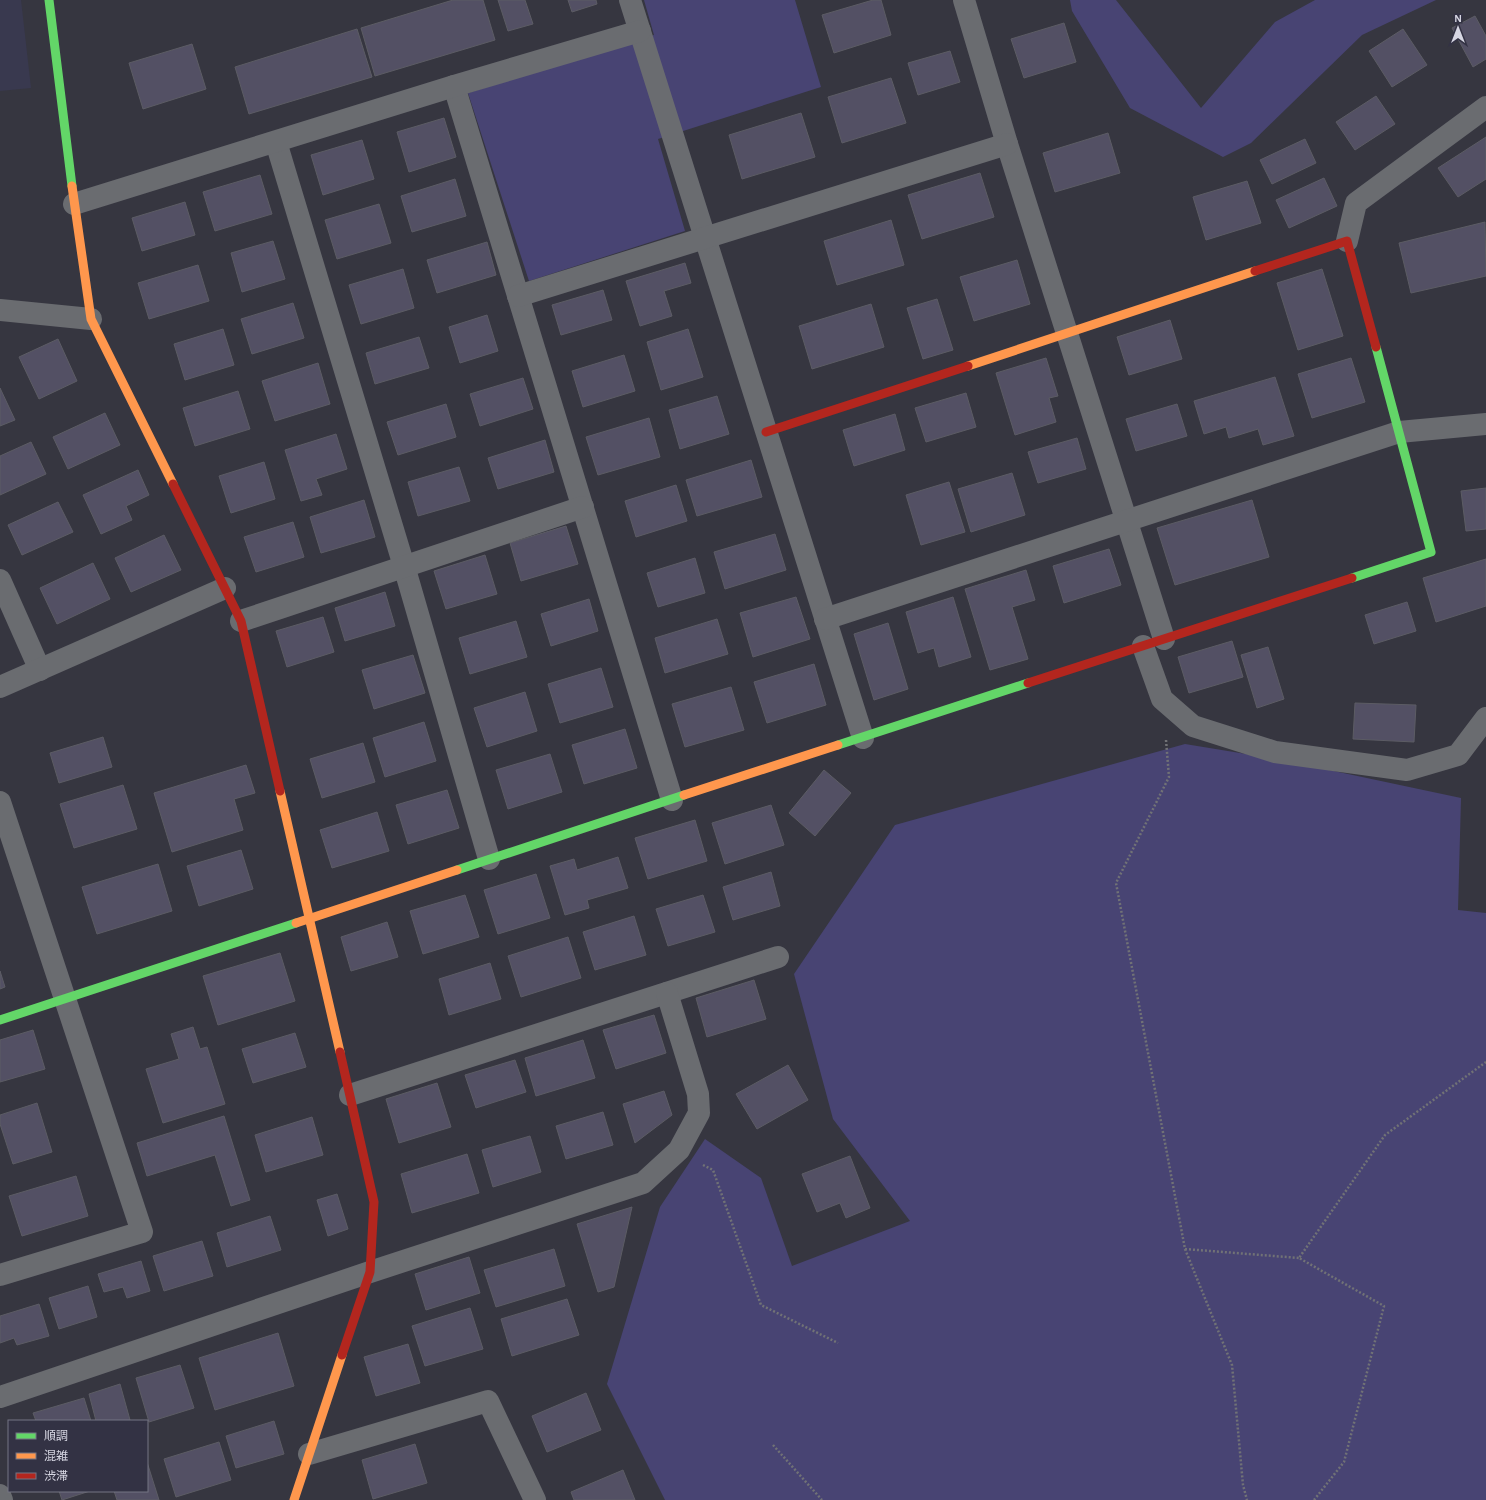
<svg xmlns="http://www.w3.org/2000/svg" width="1486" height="1500" viewBox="0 0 1486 1500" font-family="'Alegreya Sans','Noto Sans JP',sans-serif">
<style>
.built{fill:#39394f}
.green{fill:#484473}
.building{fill:#535064;stroke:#5c5c64}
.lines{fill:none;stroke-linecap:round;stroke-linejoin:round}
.path{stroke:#717276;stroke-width:2.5;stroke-dasharray:2 2;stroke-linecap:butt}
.street{stroke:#6a6c70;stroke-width:22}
.fast{stroke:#63d668;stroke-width:9}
.slow{stroke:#ff974d;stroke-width:9}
.jam{stroke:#b3261e;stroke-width:9}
</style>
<rect width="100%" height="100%" fill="#363640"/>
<polygon class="built" points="0,0 21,0 31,88 0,91"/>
<g class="green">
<polygon points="644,0 795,0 821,87 658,139 685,231 529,281 468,93 654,35"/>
<polygon points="1070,0 1116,0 1201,108 1275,22 1315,0 1436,0 1362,35 1251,143 1223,157 1130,108 1072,11"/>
<polygon points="1185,744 1282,760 1461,798 1458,910 1486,913 1486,1500 665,1500 607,1384 660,1207 705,1139 761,1178 792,1266 910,1221 833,1119 794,974 895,825"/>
</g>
<g class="building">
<polygon points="453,0 483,0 495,40 375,76 361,28"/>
<polygon points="498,0 525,0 533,24 508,31"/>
<polygon points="568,0 596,0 597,4 572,12"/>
<polygon points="873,0 881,0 891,35 834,53 822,15"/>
<polygon points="1475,16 1486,36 1486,59 1473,67 1452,28"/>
<polygon points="1064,23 1076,62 1024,78 1011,39"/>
<polygon points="357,29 372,77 249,114 235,67"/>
<polygon points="1403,29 1427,65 1392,87 1369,51"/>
<polygon points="192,44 206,89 143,109 129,63"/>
<polygon points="950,51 960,82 918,95 908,63"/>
<polygon points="891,78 906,123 842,143 828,97"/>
<polygon points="1376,96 1395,124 1355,150 1336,122"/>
<polygon points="801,113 815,157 742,179 729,135"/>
<polygon points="444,118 456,157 409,172 397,132"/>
<polygon points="1108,133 1120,173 1055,192 1043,153"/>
<polygon points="1486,137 1486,179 1458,197 1438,168"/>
<polygon points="1305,139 1316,163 1272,184 1260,160"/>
<polygon points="362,140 374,179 323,195 311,155"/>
<polygon points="980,173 994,217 922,239 908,195"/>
<polygon points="260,175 272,214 215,231 203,192"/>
<polygon points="1324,178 1337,206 1289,228 1276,200"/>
<polygon points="455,179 466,216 412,232 401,196"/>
<polygon points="1247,181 1261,223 1206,240 1193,197"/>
<polygon points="185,202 195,235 142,251 132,218"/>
<polygon points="379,204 391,243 337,259 325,220"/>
<polygon points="891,220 904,265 837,285 824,241"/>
<polygon points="1485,222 1486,276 1411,293 1399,243"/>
<polygon points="273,241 285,279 242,292 231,253"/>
<polygon points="487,242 496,275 437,293 427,260"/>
<polygon points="1017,260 1030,304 974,321 960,277"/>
<polygon points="685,263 691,283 664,291 672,316 640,326 626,281"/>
<polygon points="198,265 209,301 149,319 138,283"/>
<polygon points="403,269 414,308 361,324 349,285"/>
<polygon points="1322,269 1343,336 1298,350 1277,283"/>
<polygon points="603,290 612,320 561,335 552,305"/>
<polygon points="937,299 953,350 923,359 907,308"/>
<polygon points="293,303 304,338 252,354 241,319"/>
<polygon points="871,304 884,347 812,369 799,326"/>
<polygon points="487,315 498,351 460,363 449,327"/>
<polygon points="1170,320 1182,359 1129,375 1117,337"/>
<polygon points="223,329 234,365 185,380 174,344"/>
<polygon points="688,329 703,377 661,390 647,342"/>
<polygon points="419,337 429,368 375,384 366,353"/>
<polygon points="58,339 77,381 39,399 19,357"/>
<polygon points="624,355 635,391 583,407 572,371"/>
<polygon points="1046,358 1058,396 1049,398 1056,422 1015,435 996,373"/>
<polygon points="1351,358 1365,402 1312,418 1298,374"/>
<polygon points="318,363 330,404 275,421 262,381"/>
<polygon points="1275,377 1294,436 1263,445 1258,429 1229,438 1226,427 1204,434 1194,401"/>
<polygon points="523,378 533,409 480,426 470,394"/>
<polygon points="0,388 15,420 0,426"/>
<polygon points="238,391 250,429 195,446 183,408"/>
<polygon points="966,393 976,427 926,442 915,408"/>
<polygon points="717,396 729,434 680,449 669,410"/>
<polygon points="446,404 456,437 398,455 387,422"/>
<polygon points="1177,404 1187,436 1136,451 1126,419"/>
<polygon points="105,413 120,445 68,469 53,437"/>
<polygon points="895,414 905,450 854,466 843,430"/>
<polygon points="649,418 660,457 598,475 586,437"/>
<polygon points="336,434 347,469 316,479 322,495 301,501 285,450"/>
<polygon points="1077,438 1086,469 1038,483 1028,452"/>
<polygon points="545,440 554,472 498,489 488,458"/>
<polygon points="31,442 46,474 0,495 0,456"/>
<polygon points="751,460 762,497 697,516 686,480"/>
<polygon points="264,462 275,499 231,513 219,476"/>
<polygon points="459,467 470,501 418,516 408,482"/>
<polygon points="138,470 149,495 126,506 132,520 101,534 83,495"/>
<polygon points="1012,473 1025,515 971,532 958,489"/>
<polygon points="949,482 965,532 921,545 906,495"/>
<polygon points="676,485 687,521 636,537 625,501"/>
<polygon points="1486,488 1486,529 1466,531 1461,491"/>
<polygon points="364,500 375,537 321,553 310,517"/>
<polygon points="1252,500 1269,557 1175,585 1157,528"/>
<polygon points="58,502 73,532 22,555 8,525"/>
<polygon points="293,522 304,557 256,572 244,537"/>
<polygon points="566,526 578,564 521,581 510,543"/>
<polygon points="775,534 786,570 725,589 714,552"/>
<polygon points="164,535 181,570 131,592 115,558"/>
<polygon points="1109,549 1121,585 1064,603 1053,566"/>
<polygon points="485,555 497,594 446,609 434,571"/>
<polygon points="695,558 705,593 658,607 647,573"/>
<polygon points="1486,559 1486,606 1436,622 1423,578"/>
<polygon points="93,563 110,599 57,624 40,588"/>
<polygon points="1026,570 1035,600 1012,607 1028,659 990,670 965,589"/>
<polygon points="385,592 395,626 345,641 335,608"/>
<polygon points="796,597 810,639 753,657 740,613"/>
<polygon points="953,597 971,657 939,667 934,648 918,653 906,612"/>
<polygon points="589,599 598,631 551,646 541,614"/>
<polygon points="1407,602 1416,631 1374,644 1365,615"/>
<polygon points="323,617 334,652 287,667 276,631"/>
<polygon points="717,619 728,654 665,673 655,638"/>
<polygon points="516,621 527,657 470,674 459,638"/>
<polygon points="888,623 908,689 874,700 854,634"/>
<polygon points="1232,641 1243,677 1189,693 1178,657"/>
<polygon points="1268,647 1284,699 1257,708 1241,655"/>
<polygon points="413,655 425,693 374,709 362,670"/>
<polygon points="814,664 826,705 767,723 754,682"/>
<polygon points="601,668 613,707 560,723 548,684"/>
<polygon points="731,687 744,730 685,747 672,704"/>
<polygon points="525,692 537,731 487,747 474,708"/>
<polygon points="1355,703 1416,705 1414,742 1353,739"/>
<polygon points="424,722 436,761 385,777 373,738"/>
<polygon points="625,729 637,768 584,784 572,745"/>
<polygon points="103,737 112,767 59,783 50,753"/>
<polygon points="363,743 375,782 322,798 310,759"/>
<polygon points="550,754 562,792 508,809 496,770"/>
<polygon points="246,765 255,793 234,799 243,830 172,852 154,793"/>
<polygon points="824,770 851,793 815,836 789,813"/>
<polygon points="123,785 137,829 74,848 60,804"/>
<polygon points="447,790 459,828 408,844 396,805"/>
<polygon points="771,805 784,845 725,864 712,823"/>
<polygon points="377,812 389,851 332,868 320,830"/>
<polygon points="695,820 707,861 648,879 635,838"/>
<polygon points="241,850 253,889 199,906 187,866"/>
<polygon points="618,857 628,888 587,900 589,908 565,915 550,866 574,859 577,870"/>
<polygon points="158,864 172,911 97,934 82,887"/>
<polygon points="771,872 780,906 733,920 723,887"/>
<polygon points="536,874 550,918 498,934 484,890"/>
<polygon points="465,895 479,937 423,954 410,911"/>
<polygon points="703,895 715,932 668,946 656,909"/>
<polygon points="634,916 646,955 595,970 583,932"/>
<polygon points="387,922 398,957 351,971 341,937"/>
<polygon points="568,937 581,978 521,997 508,956"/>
<polygon points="280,953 295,1001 218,1025 203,976"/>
<polygon points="490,963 501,999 449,1015 439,979"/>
<polygon points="0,971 5,987 0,989"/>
<polygon points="754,980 766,1019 707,1037 696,998"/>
<polygon points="654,1015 666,1053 616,1069 603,1030"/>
<polygon points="193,1027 200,1049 207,1047 225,1104 163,1123 146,1069 179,1059 171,1034"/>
<polygon points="33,1030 45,1069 0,1082 0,1040"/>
<polygon points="295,1033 306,1067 253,1083 242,1049"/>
<polygon points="583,1040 595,1078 536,1096 525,1058"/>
<polygon points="515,1060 526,1092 476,1108 465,1075"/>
<polygon points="788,1065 808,1100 757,1129 736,1094"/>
<polygon points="437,1083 451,1127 399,1143 386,1099"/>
<polygon points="664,1091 672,1115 635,1143 623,1104"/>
<polygon points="37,1103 52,1152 13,1164 0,1124 0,1115"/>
<polygon points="603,1112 613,1145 566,1159 556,1126"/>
<polygon points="224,1116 250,1200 231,1206 215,1155 147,1176 137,1143"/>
<polygon points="312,1117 323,1155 266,1172 255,1135"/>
<polygon points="530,1136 541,1172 493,1187 482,1150"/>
<polygon points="467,1154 479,1193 412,1213 401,1174"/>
<polygon points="850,1156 870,1208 846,1218 840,1203 817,1212 802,1174"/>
<polygon points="76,1176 88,1216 22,1236 9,1196"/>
<polygon points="337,1194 348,1229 328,1236 317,1200"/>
<polygon points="632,1207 614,1287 598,1292 577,1224"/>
<polygon points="270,1216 281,1250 227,1267 217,1233"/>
<polygon points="202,1241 213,1276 164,1291 153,1256"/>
<polygon points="554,1249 565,1286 496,1307 484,1270"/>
<polygon points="469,1257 480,1293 426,1310 415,1274"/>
<polygon points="141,1261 150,1291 127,1298 123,1287 104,1292 98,1274"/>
<polygon points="88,1286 97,1317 59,1329 49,1298"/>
<polygon points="567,1299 579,1335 512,1356 501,1319"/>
<polygon points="39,1304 49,1336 17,1345 14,1338 0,1343 0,1316"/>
<polygon points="470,1308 483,1349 425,1366 412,1326"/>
<polygon points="278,1333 294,1386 215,1410 199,1358"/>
<polygon points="408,1344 420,1383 376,1396 364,1357"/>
<polygon points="180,1365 194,1408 149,1422 136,1378"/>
<polygon points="120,1384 130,1420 126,1421 96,1421 89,1394"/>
<polygon points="586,1393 601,1430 547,1452 532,1416"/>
<polygon points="84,1398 91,1421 36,1421 33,1413"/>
<polygon points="274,1421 284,1454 236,1468 226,1436"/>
<polygon points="219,1442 231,1480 176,1497 164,1459"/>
<polygon points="415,1444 427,1483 373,1499 362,1460"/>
<polygon points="147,1462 159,1500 117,1500 114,1491 147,1491"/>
<polygon points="623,1470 635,1500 574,1500 571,1492"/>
<polygon points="59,1491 90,1491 62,1500"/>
</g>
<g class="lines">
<g class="path">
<polyline points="1166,740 1169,777 1116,883 1185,1249 1232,1365 1243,1485 1247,1500"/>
<polyline points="703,1165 713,1170 761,1305 838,1343"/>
<polyline points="1185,1249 1299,1258"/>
<polyline points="773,1445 822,1500"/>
<polyline points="1314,1500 1344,1462 1384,1306 1299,1258 1385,1135 1486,1062"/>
</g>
<g class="street">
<polyline points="630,0 863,738"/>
<polyline points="964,0 1007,144 1164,639"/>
<polyline points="454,86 672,800"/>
<polyline points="276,142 404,566 489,859"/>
<polyline points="74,204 454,86 640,31"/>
<polyline points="1347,241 1356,203 1486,107"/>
<polyline points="518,296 1007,144"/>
<polyline points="0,310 91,319"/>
<polyline points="0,580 40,670"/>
<polyline points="825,619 1399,432 1486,424"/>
<polyline points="241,621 583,507"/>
<polyline points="1143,646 1162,699 1193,726 1275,752 1407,770 1458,755 1486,718"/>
<polyline points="0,687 225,588"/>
<polyline points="0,802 142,1232 0,1275"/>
<polyline points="350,1095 778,957"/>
<polyline points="0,1397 370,1272 643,1183 679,1150 699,1113 698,1094 667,993"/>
<polyline points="309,1454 488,1401 535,1500"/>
<polyline points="0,1495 2,1500"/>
</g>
<g class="fast">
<polyline points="49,0 72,186"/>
<polyline points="1352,578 1431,552 1376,347"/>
<polyline points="838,745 1028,683"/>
<polyline points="457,870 684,795"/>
<polyline points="0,1020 296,923"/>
</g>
<g class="slow">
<polyline points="72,186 91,319 173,484"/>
<polyline points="968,366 1255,271"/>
<polyline points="280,791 340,1052"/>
<polyline points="684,795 838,745"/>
<polyline points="296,923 457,870"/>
<polyline points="294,1500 342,1355"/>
</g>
<g class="jam">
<polyline points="1255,271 1347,241 1376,347"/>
<polyline points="766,432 968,366"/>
<polyline points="173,484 241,621 280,791"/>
<polyline points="1028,683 1352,578"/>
<polyline points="340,1052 374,1202 370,1272 342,1355"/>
</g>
</g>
<rect x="8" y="1420" width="140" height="72" fill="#333244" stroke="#747483"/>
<rect x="16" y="1433" width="20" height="6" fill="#63d668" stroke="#747483"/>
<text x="44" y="1440" font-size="12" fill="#d6d6e2">順調</text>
<rect x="16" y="1453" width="20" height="6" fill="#ff974d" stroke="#747483"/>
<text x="44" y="1460" font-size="12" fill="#d6d6e2">混雑</text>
<rect x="16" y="1473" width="20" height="6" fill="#b3261e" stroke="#747483"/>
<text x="44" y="1480" font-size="12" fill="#d6d6e2">渋滞</text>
<g transform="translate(1458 28)" stroke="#333244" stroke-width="3" paint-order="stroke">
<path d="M0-3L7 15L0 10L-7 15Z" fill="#d6d6e2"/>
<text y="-6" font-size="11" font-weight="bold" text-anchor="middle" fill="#d6d6e2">N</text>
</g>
</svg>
